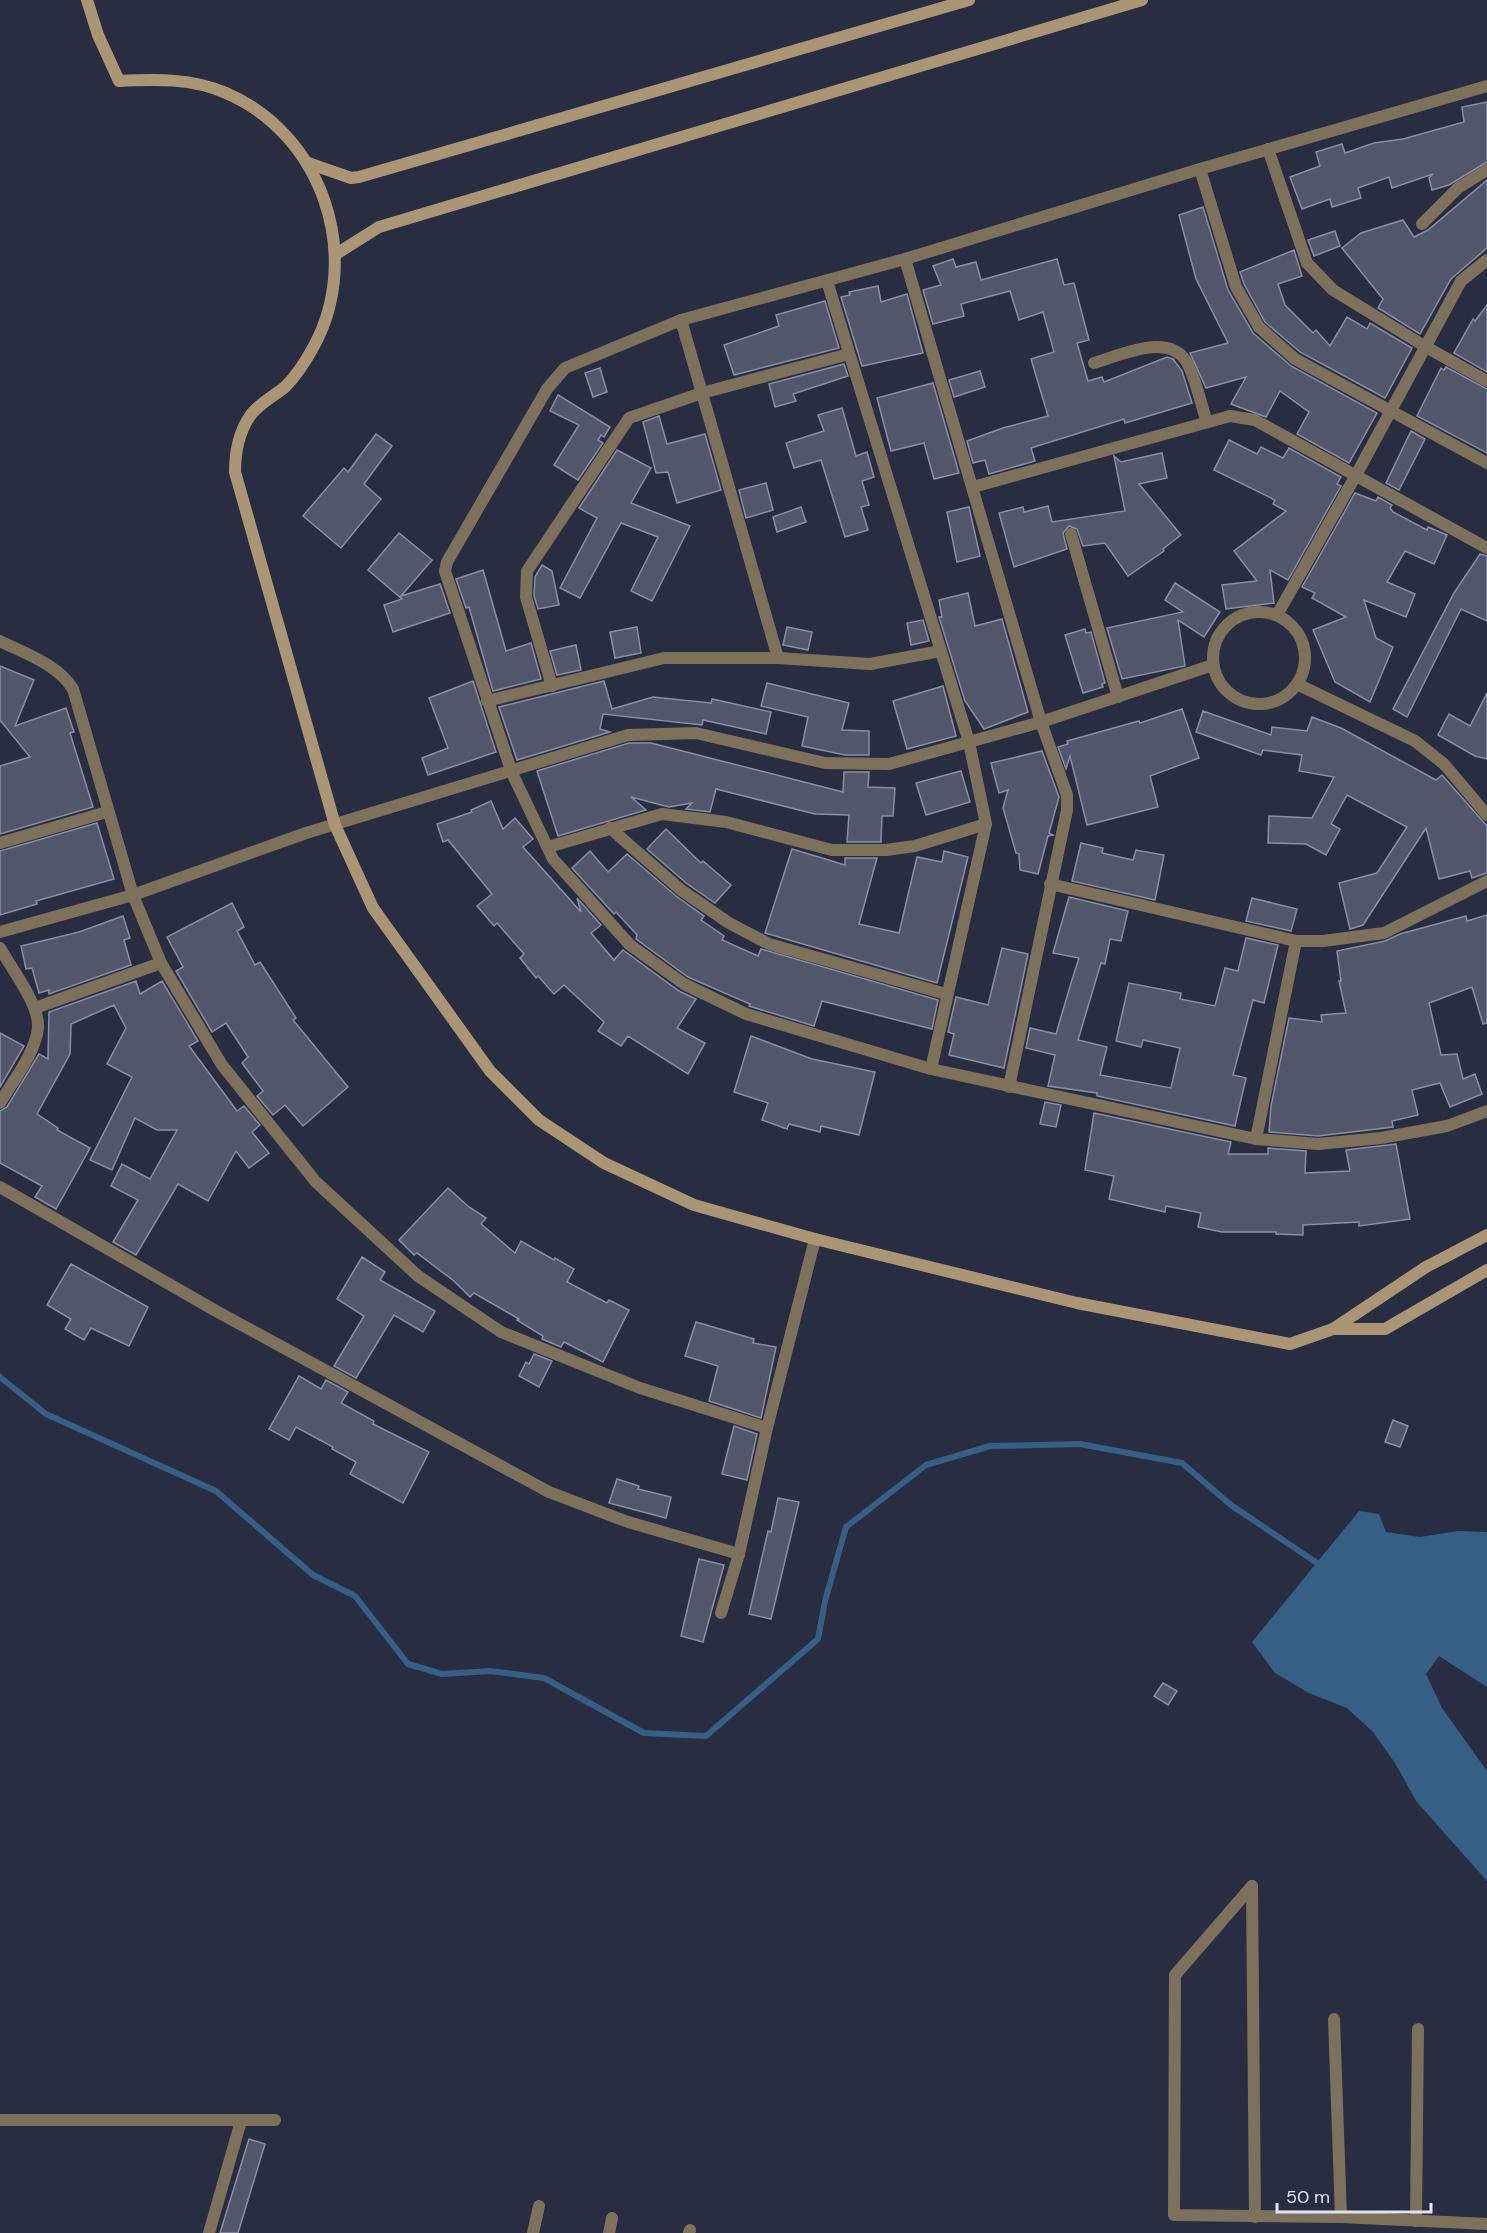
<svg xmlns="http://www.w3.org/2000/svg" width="1487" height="2233" viewBox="0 0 1487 2233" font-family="'DM Sans',sans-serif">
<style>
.water{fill:#365f86}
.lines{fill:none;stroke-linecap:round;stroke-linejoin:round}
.stream{stroke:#365f86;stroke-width:6}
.building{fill:#51566b;stroke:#898ea6;stroke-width:1.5}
.street{stroke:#7d715c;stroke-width:12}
.secondary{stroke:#aa9674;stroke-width:12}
</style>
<rect width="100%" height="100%" fill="#292d41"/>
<polygon class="water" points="1359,1511 1379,1514 1386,1532 1420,1537 1458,1531 1487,1532 1487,1687 1439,1656 1426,1674 1442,1708 1487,1771 1487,1881 1416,1801 1395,1763 1373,1732 1347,1708 1309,1693 1275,1673 1252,1642"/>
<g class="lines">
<polyline class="stream" points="0,1377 46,1414 216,1491 313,1575 355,1596 408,1664 442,1674 490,1671 544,1678 644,1733 706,1736 818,1639 825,1601 846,1527 926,1465 990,1446 1080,1444 1182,1463 1231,1505 1323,1567"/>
</g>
<g class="building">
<polygon points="1487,102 1487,162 1449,185 1432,190 1429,178 1433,174 1392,188 1389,177 1358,188 1361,198 1332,207 1330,199 1302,209 1290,177 1320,166 1316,152 1342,144 1345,153 1374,143 1403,139 1464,122 1462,107"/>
<polygon points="1487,180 1487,248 1451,279 1420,334 1378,308 1383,299 1342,248 1361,233 1403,220 1414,237 1428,230"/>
<polygon points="1203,207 1228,290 1253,333 1291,366 1377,413 1349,463 1297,434 1309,412 1280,391 1266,417 1231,404 1246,377 1206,388 1190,353 1228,343 1196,279 1179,215"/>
<polygon points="1335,231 1340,246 1314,256 1308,240"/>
<polygon points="1294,250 1302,276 1278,284 1285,305 1313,333 1316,330 1330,346 1347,317 1367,329 1370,323 1412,348 1385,398 1300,352 1265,322 1244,284 1240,272"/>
<polygon points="953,259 956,267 976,262 981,280 1057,259 1064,285 1074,283 1089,340 1077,343 1088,381 1102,377 1104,382 1167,357 1173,359 1182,371 1192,403 1125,423 1124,419 1031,448 1035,461 989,474 985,460 973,463 967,441 1003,428 1048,416 1031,359 1054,352 1043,312 1019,320 1010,291 961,304 964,316 933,324 923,290 941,285 933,266"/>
<polygon points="878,286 881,302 907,294 923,353 862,366 841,297 850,295 849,292"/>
<polygon points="825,301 839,348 734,375 724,345 779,326 776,315"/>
<polygon points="1487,305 1487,372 1454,353 1473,319 1475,321"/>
<polygon points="844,364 848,376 793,394 796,401 775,407 769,384"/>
<polygon points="1446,367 1487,389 1487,453 1417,416 1441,368 1444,370"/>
<polygon points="600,368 607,392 593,397 585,373"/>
<polygon points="980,371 985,387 954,397 949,380"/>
<polygon points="933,383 959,473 934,479 924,443 891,451 877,398"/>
<polygon points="558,395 610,427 604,437 601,435 598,440 603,443 578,480 554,465 579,425 550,411"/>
<polygon points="842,408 856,456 867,452 874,477 862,481 869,505 861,507 868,530 845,537 821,460 794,468 786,443 824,431 818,415"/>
<polygon points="659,416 667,444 705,434 721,490 677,503 668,472 656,473 643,422"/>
<polygon points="1411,431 1425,439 1399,490 1386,483"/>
<polygon points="376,434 392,446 364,484 381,499 341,548 303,516 344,468 348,472"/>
<polygon points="1229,440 1257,454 1261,447 1283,458 1289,448 1341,477 1337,484 1341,486 1288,580 1270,570 1274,603 1226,609 1222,585 1257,581 1234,551 1286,511 1273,504 1275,500 1214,470"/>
<polygon points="617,450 651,468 631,503 690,526 652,601 631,591 658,537 621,523 580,598 560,588 597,518 579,508"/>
<polygon points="1162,453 1167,478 1139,484 1181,535 1163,549 1164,551 1128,576 1105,543 1083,546 1077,529 1069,526 1063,533 1067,549 1014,567 999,513 1023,507 1024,512 1048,506 1052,522 1125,511 1114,456 1121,462"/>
<polygon points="766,483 773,510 746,518 739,490"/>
<polygon points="1355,493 1376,501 1378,497 1392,505 1390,508 1393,512 1427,530 1428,527 1447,535 1434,564 1405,551 1387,582 1415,594 1406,617 1364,600 1376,638 1393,647 1370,702 1335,682 1313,630 1346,617 1312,598 1315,593 1302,587"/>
<polygon points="801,507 806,522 777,532 773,517"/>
<polygon points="969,507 980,556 957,562 947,512"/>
<polygon points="399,533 432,560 401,596 440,584 450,613 393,632 384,605 402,599 368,570"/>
<polygon points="1480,554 1487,556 1487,621 1461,609 1407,717 1393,709 1454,593"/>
<polygon points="542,565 552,571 559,605 538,609 534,596 535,577"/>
<polygon points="483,570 506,651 531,643 541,679 493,691 469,607 466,608 456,579"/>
<polygon points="1175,583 1220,612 1204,637 1178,620 1185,666 1122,679 1107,628 1183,612 1165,600"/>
<polygon points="968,593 975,626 1002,619 1028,712 984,729 965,701 939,617 942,617 939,600"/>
<polygon points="923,620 929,641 911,645 907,623"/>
<polygon points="637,627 641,653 615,658 610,632"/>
<polygon points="787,627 812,632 808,650 783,645"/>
<polygon points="1085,629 1086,633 1091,632 1105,683 1102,684 1103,687 1083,693 1065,635"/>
<polygon points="576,645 581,670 557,675 550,651"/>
<polygon points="0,666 34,680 15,726 66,708 74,732 70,733 93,807 0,834 0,766 30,757 0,720"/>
<polygon points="473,681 496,752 428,775 422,758 448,748 429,698"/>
<polygon points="604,681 612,709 653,697 711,703 712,699 771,712 766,734 703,720 702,725 603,714 600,729 610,732 517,760 499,707"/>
<polygon points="767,683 849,703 842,730 869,731 869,755 845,755 802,746 808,717 761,706"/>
<polygon points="943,686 956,736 907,749 893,701"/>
<polygon points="1487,693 1487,759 1475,756 1438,735 1449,714 1470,726"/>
<polygon points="1182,709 1199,758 1150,776 1158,807 1087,825 1070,756 1066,769 1058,747 1068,744 1067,741 1139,721 1140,723"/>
<polygon points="1203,711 1271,735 1272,727 1307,731 1312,717 1341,728 1436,780 1442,775 1487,826 1487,873 1472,878 1470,871 1439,879 1426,828 1363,925 1350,929 1339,883 1377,873 1407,827 1347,795 1331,824 1340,829 1326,855 1306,844 1268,843 1269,816 1312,818 1334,777 1299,771 1302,755 1263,750 1261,755 1196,732"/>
<polygon points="629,743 651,743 843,792 844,772 869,772 868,787 895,788 893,816 882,816 881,842 847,842 849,815 815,814 716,789 710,812 686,809 692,803 669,807 631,797 646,810 558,836 537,771"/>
<polygon points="1042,751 1059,797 1049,833 1053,835 1048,836 1038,874 1020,870 1019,854 1016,853 1003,808 1008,790 999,793 991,763"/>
<polygon points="961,771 970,802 926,815 916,783"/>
<polygon points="491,801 503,829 515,818 533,839 523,847 581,912 577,898 601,925 591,933 614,960 623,950 679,991 696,999 677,1028 705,1043 688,1074 628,1036 621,1046 598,1031 604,1022 564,985 554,994 538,976 536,978 520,958 524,954 497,923 494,926 477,906 492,894 448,840 443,842 437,824 472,812 471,810"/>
<polygon points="97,823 114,879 36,901 37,904 0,915 0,851"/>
<polygon points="666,829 701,863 703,861 731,885 715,903 686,883 647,849"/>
<polygon points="1081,843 1103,848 1102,853 1133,860 1136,850 1164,855 1155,900 1072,881"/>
<polygon points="792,849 845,865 845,858 877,858 859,924 899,933 917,857 942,862 944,851 968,857 937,983 765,933"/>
<polygon points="590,851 608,872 627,854 676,896 704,916 701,920 724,936 722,940 758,956 761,949 938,1000 932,1029 822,1001 814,1026 749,1006 750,1004 688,977 636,939 637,935 616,912 614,914 572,868"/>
<polygon points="1069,897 1128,911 1121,941 1110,939 1105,964 1101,963 1078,1040 1107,1047 1100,1075 1171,1088 1180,1048 1143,1040 1141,1047 1116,1041 1129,983 1181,993 1180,999 1215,1006 1225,968 1238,971 1246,938 1278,945 1264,1003 1253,1000 1233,1075 1246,1078 1235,1126 1097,1096 1097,1093 1048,1086 1055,1055 1026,1048 1030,1028 1056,1034 1071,983 1079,958 1053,953"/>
<polygon points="1252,898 1297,909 1291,931 1246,921"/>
<polygon points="232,903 244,927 237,931 255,965 260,962 296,1018 293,1020 348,1087 303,1126 285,1105 273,1115 257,1096 263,1091 242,1063 248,1057 226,1023 212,1032 176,971 183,967 167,937"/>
<polygon points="1487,915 1487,1023 1483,1024 1472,987 1429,1003 1441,1055 1457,1054 1463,1079 1475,1074 1482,1094 1450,1107 1440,1083 1412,1090 1418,1115 1392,1121 1393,1127 1318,1136 1269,1132 1271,1106 1289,1018 1322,1022 1321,1015 1346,1013 1339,981 1341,981 1337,951 1385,941 1400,934 1466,916 1467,921"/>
<polygon points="123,916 130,938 124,940 131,965 49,994 49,990 39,993 32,968 26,969 21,946 79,932"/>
<polygon points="1002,948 1028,954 1004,1068 949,1055 954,1034 948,1032 956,997 988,1005"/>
<polygon points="136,981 140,994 162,981 198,1041 189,1046 237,1111 244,1106 260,1125 252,1132 269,1153 249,1168 236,1151 208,1201 178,1184 136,1255 113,1242 138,1200 111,1186 122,1164 150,1179 177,1130 157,1130 135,1118 112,1170 90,1160 132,1077 107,1064 126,1028 114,1005 71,1024 70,1054 37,1114 58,1128 57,1130 90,1148 56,1209 35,1197 42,1186 0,1163 0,1111 7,1107 39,1054 48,1059 49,1012"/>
<polygon points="0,1033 24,1046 0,1087"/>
<polygon points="751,1036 812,1059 875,1072 859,1135 821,1126 820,1132 789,1124 787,1129 762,1120 768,1103 734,1092"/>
<polygon points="1045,1102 1061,1105 1056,1127 1040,1124"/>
<polygon points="1094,1113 1231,1142 1228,1154 1268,1154 1268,1148 1306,1151 1305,1173 1350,1171 1346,1150 1396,1144 1410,1219 1359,1226 1359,1222 1303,1225 1303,1235 1276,1234 1276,1232 1222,1232 1198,1227 1201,1213 1166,1206 1165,1212 1109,1199 1114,1176 1085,1170"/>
<polygon points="448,1188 469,1207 486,1218 481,1224 515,1253 521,1241 554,1260 555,1258 574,1269 567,1282 607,1303 609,1300 629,1310 603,1362 564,1342 561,1347 542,1339 543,1336 517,1320 519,1319 474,1293 470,1297 454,1281 417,1253 414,1255 399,1240"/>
<polygon points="362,1257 385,1272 380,1280 435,1311 423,1332 394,1315 356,1378 334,1366 364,1316 337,1299"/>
<polygon points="71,1264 148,1307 129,1346 91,1328 84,1340 65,1329 71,1319 47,1305"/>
<polygon points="696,1322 754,1339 753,1343 776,1347 761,1418 709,1401 718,1366 685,1356"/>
<polygon points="534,1354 552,1361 539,1387 519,1376 526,1362 529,1364"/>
<polygon points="299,1376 321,1389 326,1380 348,1392 341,1403 374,1421 373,1424 429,1452 403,1503 350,1474 356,1462 332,1449 333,1447 296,1427 289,1440 269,1429"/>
<polygon points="1393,1420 1408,1426 1400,1447 1385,1442"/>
<polygon points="734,1426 757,1434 747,1480 722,1474"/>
<polygon points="617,1479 639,1486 638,1489 671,1497 666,1518 609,1503"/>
<polygon points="778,1498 799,1502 771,1619 749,1614 768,1531 771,1532"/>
<polygon points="699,1559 724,1565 703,1642 681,1636"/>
<polygon points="1163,1683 1177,1691 1168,1705 1154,1696"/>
<polygon points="249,2139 265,2144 238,2233 220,2233"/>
</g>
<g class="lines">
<g class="street">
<polyline points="1487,86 1200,169 905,259 681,320 565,368 547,389 447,562 445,571 512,773 553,859 630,945 684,984 746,1014 931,1069 1256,1139 1318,1144 1381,1138 1447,1126 1487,1111"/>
<polyline points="1268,149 1307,263 1333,290 1426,347 1487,381"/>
<polyline points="1200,169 1236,287 1259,327 1295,359 1487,463"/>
<polyline points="1422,224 1458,188 1487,170"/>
<polyline points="905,259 1041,722 1067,795 1067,810 1009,1087"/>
<polyline points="827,281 969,742 986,824 931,1069"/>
<polyline points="681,320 778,658"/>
<path d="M 1094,363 C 1119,356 1167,332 1186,361 C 1195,375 1201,405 1207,422"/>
<polyline points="973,487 1230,416 1255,420 1487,548"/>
<polyline points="1071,534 1118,697"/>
<circle cx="1259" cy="658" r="46"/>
<polyline points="1277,615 1355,477 1461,281 1487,260"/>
<path d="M 0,641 C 26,654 57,664 73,689 L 133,895 L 161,963 L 222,1065 L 316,1182 L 418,1276 L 501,1332 L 640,1388 L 767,1428"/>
<polyline points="1297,684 1415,741 1444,764 1487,815"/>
<polyline points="552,686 526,597 527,571 629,418 702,393 849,354"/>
<polyline points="487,701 664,658 778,658 870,664 941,651"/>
<polyline points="610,828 681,890 729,923 769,944 946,994"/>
<polyline points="0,843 107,812"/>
<polyline points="548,847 662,814 726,822 832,850 886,850 915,846 986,824"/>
<polyline points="1050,884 1296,941 1323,941 1384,933 1487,881"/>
<polyline points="0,932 133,895 306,833 628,735 696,733 825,763 889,764 1041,722 1213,665"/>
<path d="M 0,948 C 11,968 40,1005 38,1028 C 35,1054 13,1081 0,1103"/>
<polyline points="35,1008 161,963"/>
<polyline points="1256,1139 1296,941"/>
<polyline points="0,1187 216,1311 549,1492 628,1522 739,1554"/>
<polyline points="721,1613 739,1554 767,1428 815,1239"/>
<polyline points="1252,1886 1175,1975 1174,2215 1341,2217 1487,2224"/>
<polyline points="1252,1886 1255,2217"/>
<polyline points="1334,2019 1341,2217"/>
<polyline points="0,2120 275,2120"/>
<polyline points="1416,2221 1418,2029"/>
<polyline points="209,2233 241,2121"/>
<polyline points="533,2233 539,2206"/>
<polyline points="609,2233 612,2218"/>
<polyline points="689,2233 690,2230"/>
</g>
<g class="secondary">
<path d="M 87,0 L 98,35 L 119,81 C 155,79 192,78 226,93 C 322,134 363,255 314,346 C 307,359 295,377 285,387 C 274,396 258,404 250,416 C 239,432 235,454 235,472 L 335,825 L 373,908 L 490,1071 L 539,1120 L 604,1163 L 694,1205 L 815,1239 L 1077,1303 L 1290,1344 L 1333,1329 L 1385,1329 L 1487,1270"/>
<polyline points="308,163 351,178 359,177 969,0"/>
<polyline points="336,254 379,227 1142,0"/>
<polyline points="1333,1329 1426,1267 1487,1235"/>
</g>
</g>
<path d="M1277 2203v9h154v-9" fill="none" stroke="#e0e3f0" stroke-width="3"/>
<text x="1286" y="2203" font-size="18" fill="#e0e3f0" stroke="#292d41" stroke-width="4.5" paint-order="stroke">50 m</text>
</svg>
